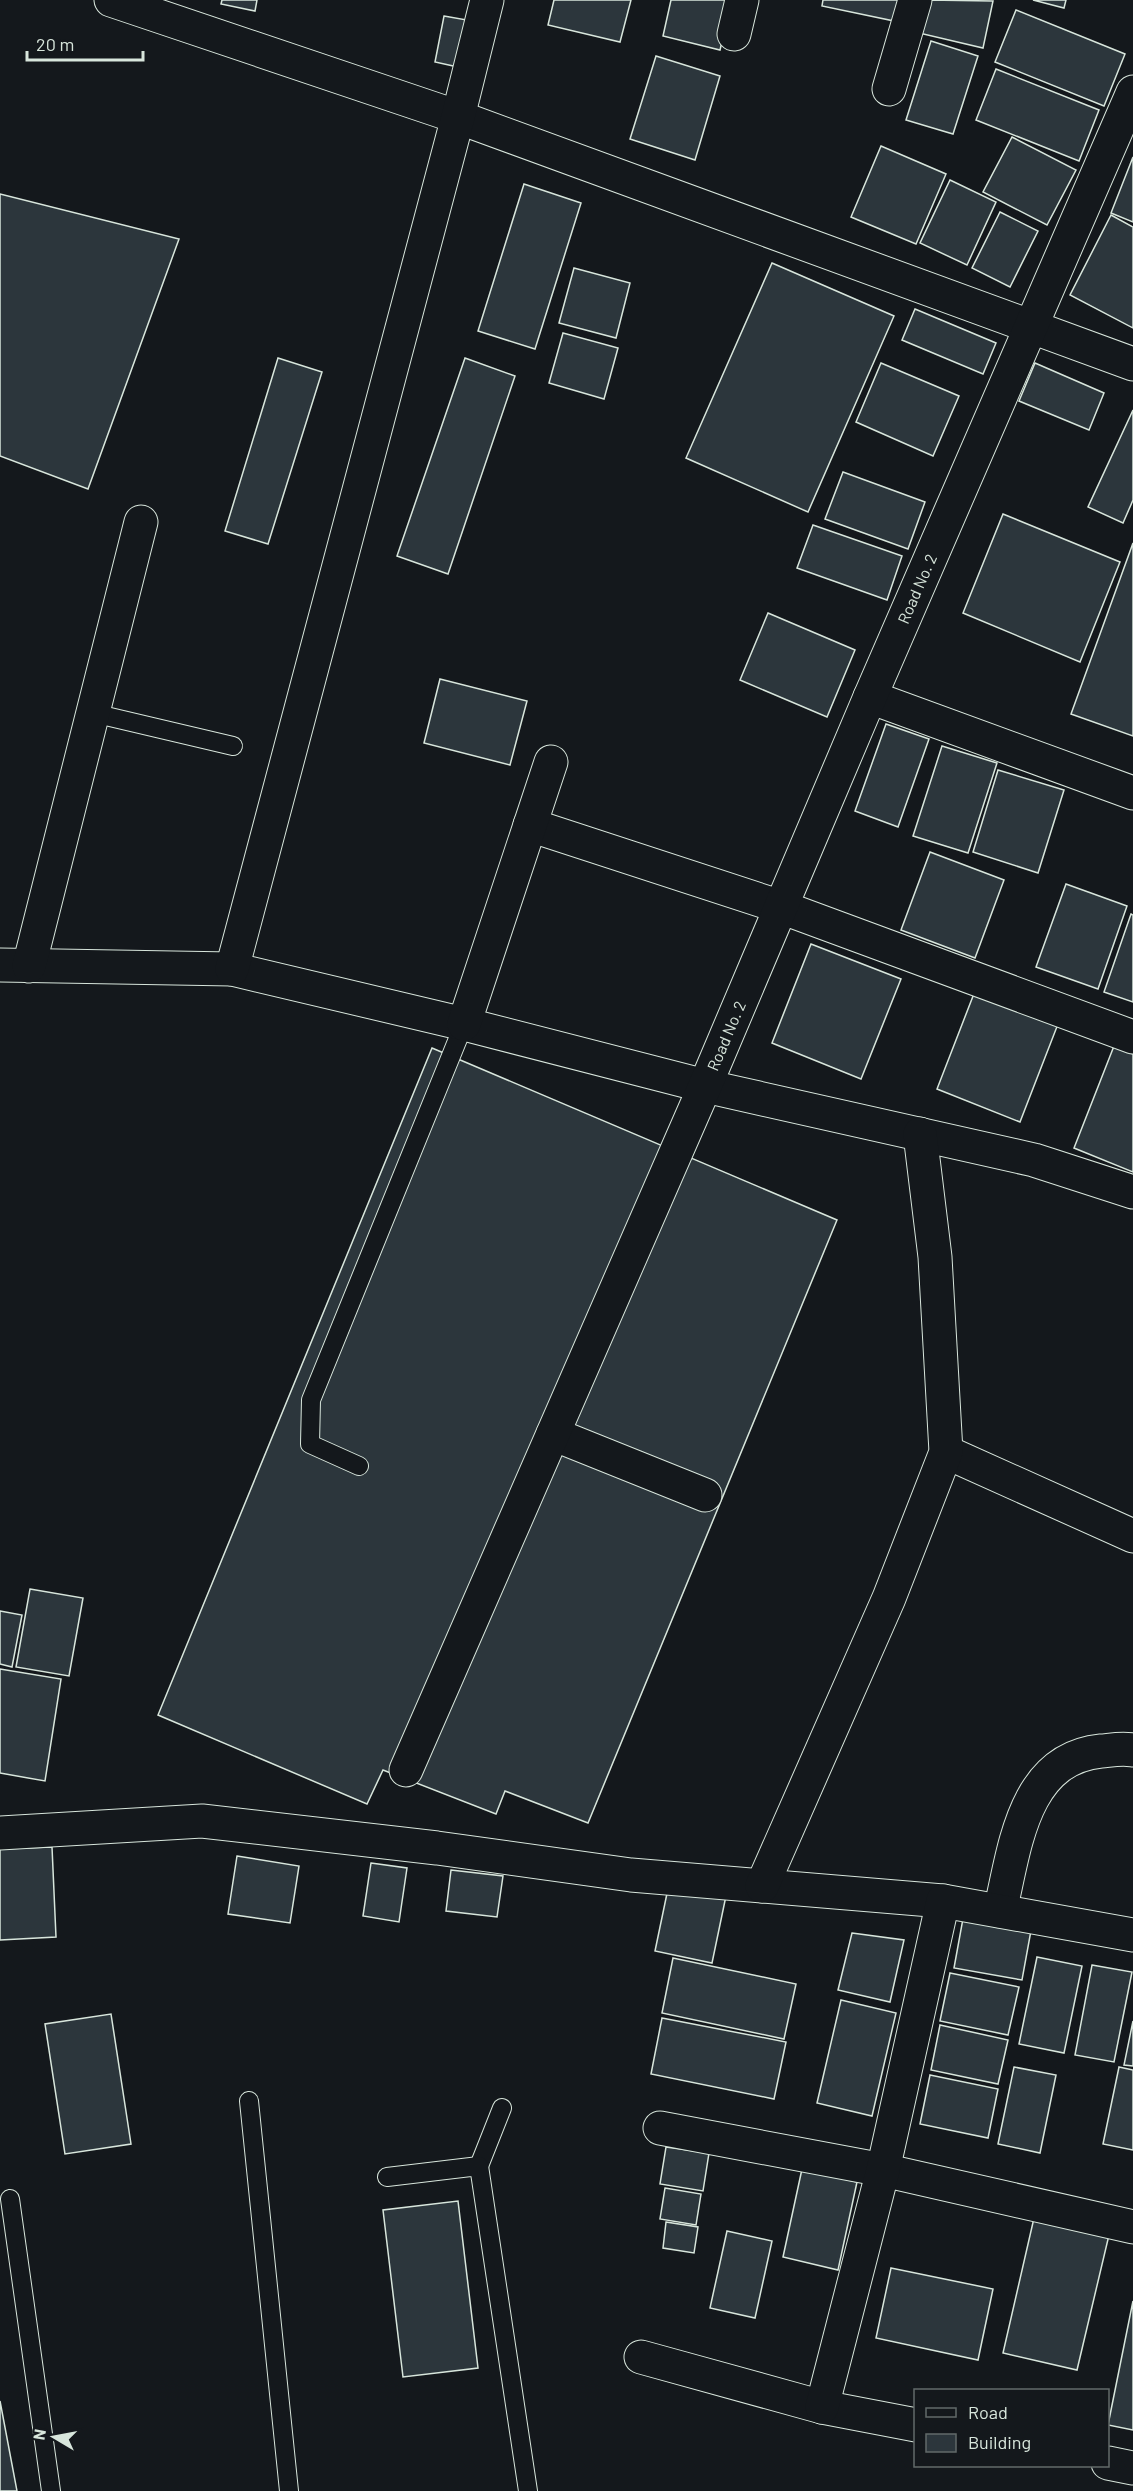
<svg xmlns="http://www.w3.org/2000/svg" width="1133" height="2491" viewBox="0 0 1133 2491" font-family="Barlow,sans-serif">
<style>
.building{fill:#2c363c;stroke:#d8e6dc;stroke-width:1.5}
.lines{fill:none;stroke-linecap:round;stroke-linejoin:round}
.lane-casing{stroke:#d8e6dc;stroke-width:20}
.street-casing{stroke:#d8e6dc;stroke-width:35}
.lane{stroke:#14181c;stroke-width:18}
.street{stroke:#14181c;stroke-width:33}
.labels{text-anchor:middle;stroke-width:4.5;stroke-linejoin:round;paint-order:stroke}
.street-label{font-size:16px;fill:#d8e6dc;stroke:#14181c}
</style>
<rect width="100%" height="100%" fill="#14181c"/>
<g class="building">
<polygon points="222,0 257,0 255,11 221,4"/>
<polygon points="554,0 631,0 620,42 548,25"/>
<polygon points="671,0 732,0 720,50 663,36"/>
<polygon points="823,0 904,0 899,22 822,6"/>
<polygon points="927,0 993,1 983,48 919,33"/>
<polygon points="1033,0 1066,0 1064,8"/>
<polygon points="1016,10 1125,54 1104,106 995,62"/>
<polygon points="444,16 467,20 458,67 435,62"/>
<polygon points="931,41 978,56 953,134 906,120"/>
<polygon points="656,56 720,76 695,160 630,139"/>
<polygon points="996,69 1099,110 1079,161 976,120"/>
<polygon points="1012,137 1076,170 1047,225 983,192"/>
<polygon points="881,146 946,174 916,244 851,217"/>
<polygon points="1133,157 1133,222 1111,213"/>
<polygon points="950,180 996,202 967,265 920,243"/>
<polygon points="524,184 581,203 535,349 478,331"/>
<polygon points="0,194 179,239 88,489 0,456"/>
<polygon points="1000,212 1038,231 1010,287 972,268"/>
<polygon points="1111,215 1133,227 1133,328 1070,295"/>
<polygon points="772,263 894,316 808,512 686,458"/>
<polygon points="574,268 630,283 616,338 559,323"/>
<polygon points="915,309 996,343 983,374 902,340"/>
<polygon points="563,333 618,348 604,399 549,383"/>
<polygon points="278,358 322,372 268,544 225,531"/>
<polygon points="465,358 515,376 448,574 397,556"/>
<polygon points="881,363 959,396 933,456 856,422"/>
<polygon points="1035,363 1104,393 1089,430 1019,401"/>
<polygon points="1133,410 1133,500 1123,523 1088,507"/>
<polygon points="843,472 925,502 908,549 825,519"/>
<polygon points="1003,514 1120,562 1080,662 963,613"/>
<polygon points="813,525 902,556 887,600 797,568"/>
<polygon points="1133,543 1133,736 1071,714"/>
<polygon points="768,613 855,650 827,717 740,680"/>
<polygon points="440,679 527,701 510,765 424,743"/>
<polygon points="886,724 929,739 898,827 855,811"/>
<polygon points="942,746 997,763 968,853 913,836"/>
<polygon points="998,770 1064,790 1038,873 973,852"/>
<polygon points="930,852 1004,880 975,958 901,930"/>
<polygon points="1066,884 1127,906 1098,989 1036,967"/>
<polygon points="1131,914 1133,915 1133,1002 1104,992"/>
<polygon points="811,944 901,979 861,1079 772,1043"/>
<polygon points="975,991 1058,1024 1020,1122 937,1089"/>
<polygon points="1114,1046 1133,1054 1133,1172 1074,1148"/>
<polygon points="432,1048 837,1220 588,1823 505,1791 496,1814 383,1770 367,1804 158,1715"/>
<polygon points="30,1589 83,1598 69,1676 16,1667"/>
<polygon points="0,1611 22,1615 12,1667 0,1664"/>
<polygon points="0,1669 61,1679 45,1781 0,1773"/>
<polygon points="52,1847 56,1937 0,1940 0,1849"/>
<polygon points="237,1856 299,1866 290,1923 228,1914"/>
<polygon points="371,1863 407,1868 399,1922 363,1916"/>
<polygon points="451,1870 503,1876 497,1917 446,1911"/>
<polygon points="670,1879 727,1891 712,1963 655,1951"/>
<polygon points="964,1913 1032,1925 1022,1980 954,1968"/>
<polygon points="852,1933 904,1940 890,2002 838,1990"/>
<polygon points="1037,1957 1082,1966 1064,2053 1019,2044"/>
<polygon points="673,1958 796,1984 784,2039 662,2013"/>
<polygon points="1092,1965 1132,1972 1114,2062 1075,2055"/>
<polygon points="950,1973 1019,1987 1008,2035 940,2021"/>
<polygon points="841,2000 896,2013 872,2116 817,2103"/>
<polygon points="111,2014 131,2144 65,2154 45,2024"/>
<polygon points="662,2018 786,2042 774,2099 651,2074"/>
<polygon points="1133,2021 1133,2066 1124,2065"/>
<polygon points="940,2025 1008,2040 998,2084 931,2070"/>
<polygon points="1014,2067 1056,2075 1040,2153 998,2144"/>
<polygon points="1119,2067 1133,2070 1133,2150 1103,2144"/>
<polygon points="930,2075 998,2089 988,2138 920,2124"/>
<polygon points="666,2147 709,2153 703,2191 660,2184"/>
<polygon points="802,2169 857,2182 838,2270 783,2257"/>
<polygon points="665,2188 701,2194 696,2225 660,2219"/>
<polygon points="458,2201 478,2368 403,2377 383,2210"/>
<polygon points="1034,2218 1109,2235 1077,2370 1003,2353"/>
<polygon points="666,2222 698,2227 694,2253 663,2248"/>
<polygon points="727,2231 772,2241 755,2318 710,2308"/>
<polygon points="891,2268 993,2289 978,2360 876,2338"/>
<polygon points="1133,2301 1133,2430 1108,2425"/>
<polygon points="0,2401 17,2491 0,2491"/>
</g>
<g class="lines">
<defs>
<g id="lane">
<polyline points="93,713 233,746"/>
<polyline points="359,1466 310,1444 311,1400 464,1024"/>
<polyline points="249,2101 289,2491"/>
<polyline points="479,2166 502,2108"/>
<polyline points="387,2177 479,2166 528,2491"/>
<polyline points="10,2199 51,2491"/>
</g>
<g id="street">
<polyline points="111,0 458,117 1133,364"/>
<polyline points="734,34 742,0"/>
<polyline points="889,89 915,0"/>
<polyline points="870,697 1133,793"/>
<polyline points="530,825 781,907 1133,1037"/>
<polyline points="0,965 232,969 464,1024 705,1086 1034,1160 1133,1192"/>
<polyline points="29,966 141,522"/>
<polyline points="232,969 458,117 487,0"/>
<polyline points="464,1024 551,762"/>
<polyline points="553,1434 705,1495"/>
<polyline points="946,1452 1133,1536"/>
<path id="s1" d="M 406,1770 L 705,1086 L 870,697 L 1133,92"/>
<polyline points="0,1833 202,1821 437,1848 631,1875 943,1901"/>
<polyline points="762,1886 889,1598 946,1452 935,1257 920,1134"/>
<path d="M 1000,1911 C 1015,1849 1022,1759 1101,1751 C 1112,1750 1122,1748 1133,1750"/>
<polyline points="660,2128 883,2170 1133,2227"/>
<polyline points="641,2357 822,2407 916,2425"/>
<polyline points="822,2407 883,2170 943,1901 1133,1935"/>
<polyline points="1108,2463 1133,2468"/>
</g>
</defs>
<use href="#lane" class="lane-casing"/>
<use href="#street" class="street-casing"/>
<use href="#lane" class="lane"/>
<use href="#street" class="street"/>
</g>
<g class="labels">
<g class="street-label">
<text dy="6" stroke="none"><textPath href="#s1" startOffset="1287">Road No. 2</textPath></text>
<text dy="6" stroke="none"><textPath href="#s1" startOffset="801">Road No. 2</textPath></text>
</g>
</g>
<rect x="914" y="2389" width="195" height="78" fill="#14181c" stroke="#626a69" stroke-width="1.5"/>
<rect x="926" y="2408" width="30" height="9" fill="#14181c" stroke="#626a69" stroke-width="1.5"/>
<text x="968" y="2419" font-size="18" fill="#d8e6dc">Road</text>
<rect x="926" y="2434" width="30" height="18" fill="#2c363c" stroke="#626a69" stroke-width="1.5"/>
<text x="968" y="2449" font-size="18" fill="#d8e6dc">Building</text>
<g transform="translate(54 2437) rotate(280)" stroke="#14181c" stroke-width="4.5" paint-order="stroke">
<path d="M0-4.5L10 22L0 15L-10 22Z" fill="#d8e6dc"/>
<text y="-9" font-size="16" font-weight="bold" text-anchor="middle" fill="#d8e6dc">N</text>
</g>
<path d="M27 51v9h116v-9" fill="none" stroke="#d8e6dc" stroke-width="3"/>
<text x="36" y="51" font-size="18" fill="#d8e6dc" stroke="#14181c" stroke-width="4.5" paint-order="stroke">20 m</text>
</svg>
